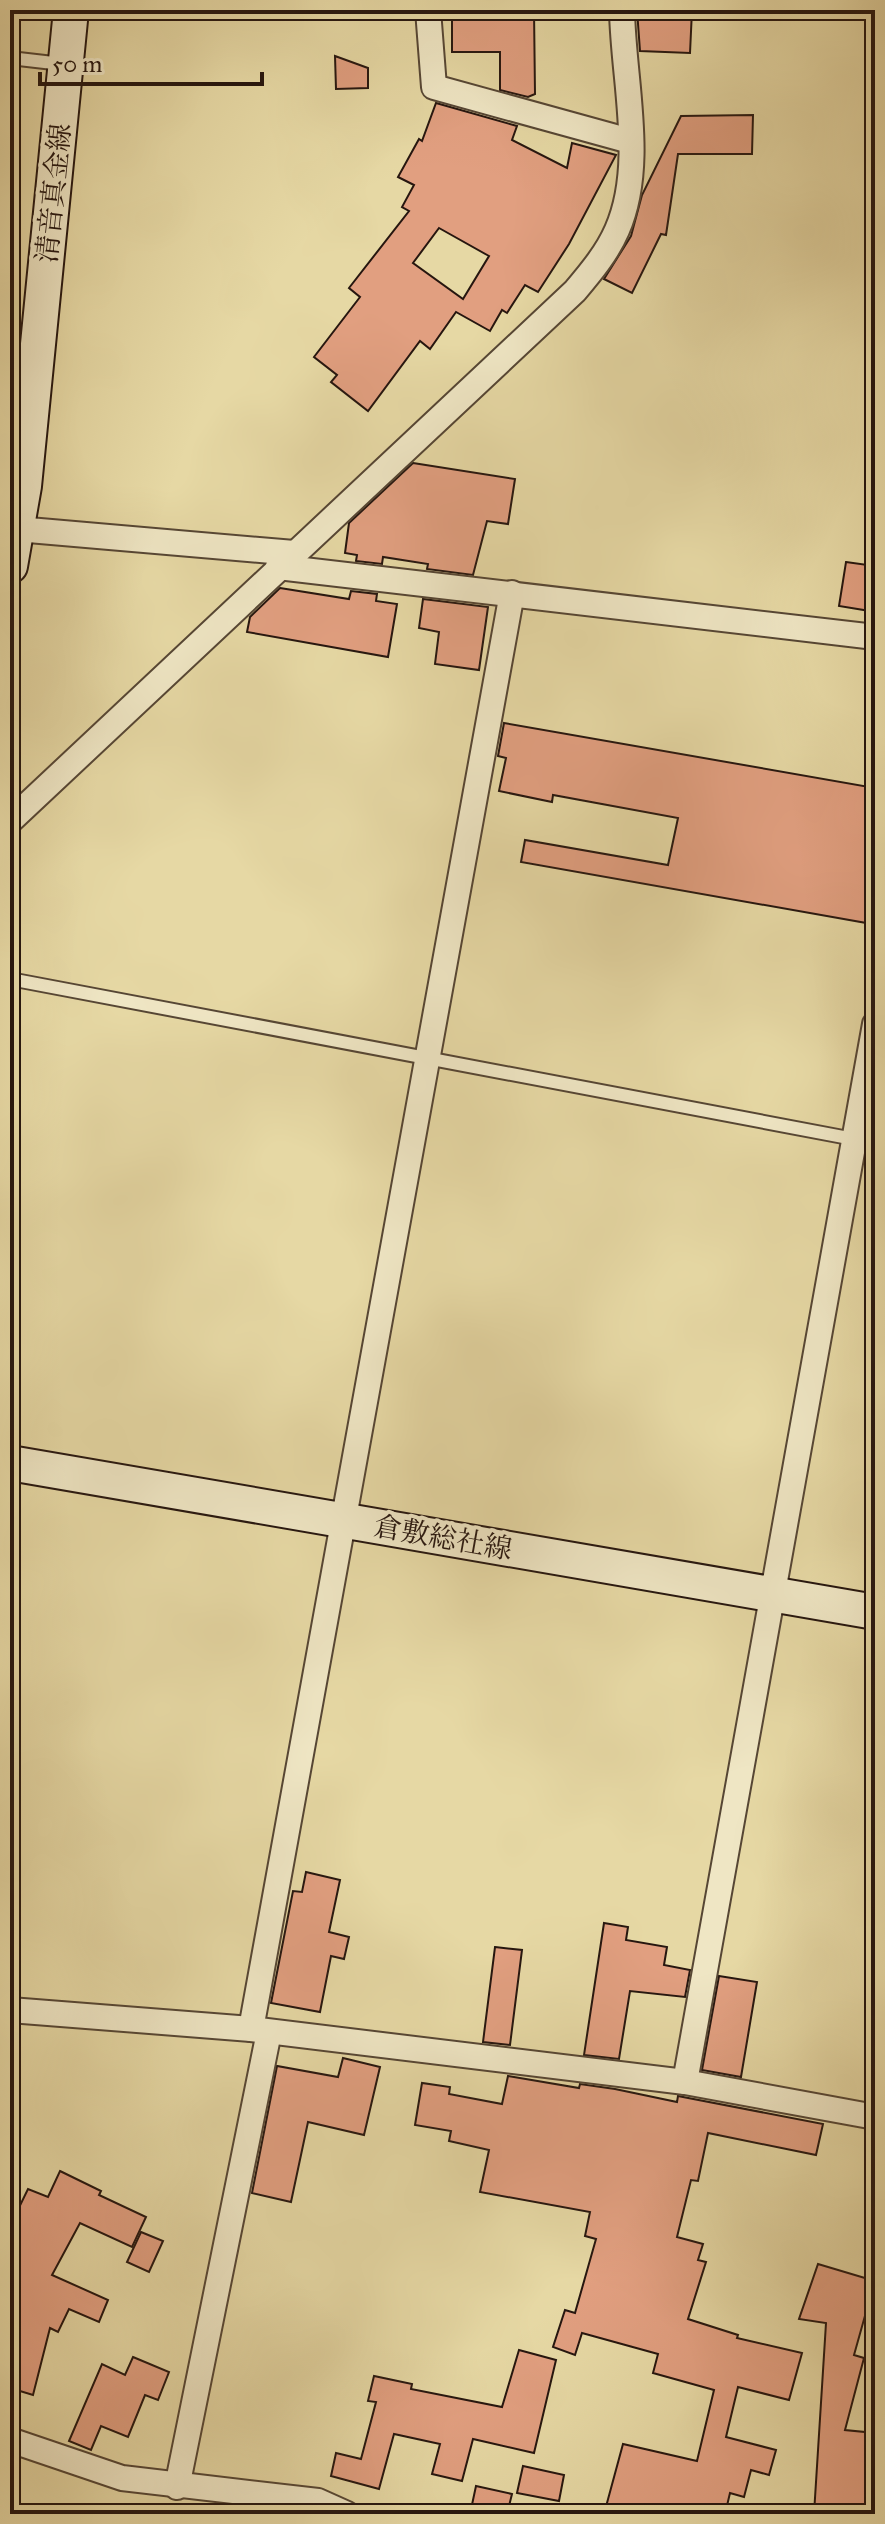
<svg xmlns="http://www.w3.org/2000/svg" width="885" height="2524" viewBox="0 0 885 2524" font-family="'IM FELL Great Primer','Noto Serif JP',serif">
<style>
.building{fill:#e19f80;stroke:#26160f;stroke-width:2;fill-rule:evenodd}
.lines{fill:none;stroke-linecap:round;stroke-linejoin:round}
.lane-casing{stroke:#564634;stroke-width:16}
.street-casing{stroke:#564634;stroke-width:28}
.secondary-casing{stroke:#26160f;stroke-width:38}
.lane{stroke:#efe6c4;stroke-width:12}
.street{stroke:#efe6c4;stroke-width:24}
.secondary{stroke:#efe6c4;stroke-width:34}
.labels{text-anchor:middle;stroke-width:8;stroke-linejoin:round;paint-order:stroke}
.street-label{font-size:28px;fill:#26160f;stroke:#efe6c4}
</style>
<rect width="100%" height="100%" fill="#e6d8a4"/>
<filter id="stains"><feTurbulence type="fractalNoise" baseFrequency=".0025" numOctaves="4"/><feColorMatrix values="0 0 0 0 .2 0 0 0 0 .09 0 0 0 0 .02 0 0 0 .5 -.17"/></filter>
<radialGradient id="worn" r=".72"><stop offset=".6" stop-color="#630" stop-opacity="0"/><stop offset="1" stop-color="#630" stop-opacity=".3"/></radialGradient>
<g class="building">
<polygon points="452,10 534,10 535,94 528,97 500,90 500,52 452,52"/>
<polygon points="637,10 692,10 690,53 640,51"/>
<polygon points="335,56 368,68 368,88 336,89"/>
<path d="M 436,103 L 517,126 L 512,140 L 567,168 L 572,143 L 616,155 L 569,244 L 538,292 L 525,285 L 507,313 L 502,310 L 490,331 L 456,312 L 430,349 L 420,341 L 368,411 L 331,382 L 337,375 L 314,357 L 360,297 L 349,288 L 409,211 L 402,207 L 414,185 L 398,177 L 419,139 L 422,141 ZM 439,228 L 489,256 L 463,299 L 413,263 Z"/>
<polygon points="753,115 752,154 678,154 666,235 661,234 632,293 604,279 631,236 642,195 681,116"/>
<polygon points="413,463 515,479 508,524 487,521 473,575 427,569 428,564 383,557 382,564 356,561 357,555 345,553 349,523"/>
<polygon points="846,562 875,566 870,611 839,606"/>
<polygon points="280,588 349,599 351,591 377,594 376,601 397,604 388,657 247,632 250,617"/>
<polygon points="423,599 488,607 479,670 435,664 439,632 419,628"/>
<polygon points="504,723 875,788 872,924 521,862 525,840 668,865 678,818 553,795 552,802 499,791 506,758 498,756"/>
<polygon points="306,1872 340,1880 329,1932 349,1937 344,1959 331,1956 320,2012 271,2003 293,1891 302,1892"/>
<polygon points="604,1923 628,1927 626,1940 667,1947 664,1965 690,1970 685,1997 630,1991 619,2059 584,2055"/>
<polygon points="495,1947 522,1950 510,2045 483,2042"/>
<polygon points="719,1976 757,1982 741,2077 702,2070"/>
<polygon points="343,2058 380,2067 364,2135 308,2122 291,2202 252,2193 277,2066 338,2077"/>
<polygon points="508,2076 579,2088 580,2084 615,2089 677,2102 678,2096 683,2097 823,2124 816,2155 708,2133 698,2181 691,2180 677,2237 703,2244 698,2260 706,2262 688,2319 738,2335 737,2338 802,2353 789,2400 738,2387 726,2437 776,2450 769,2475 751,2470 744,2497 730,2493 725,2514 604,2514 623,2444 697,2461 714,2390 653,2373 658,2354 582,2333 575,2355 553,2347 565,2310 575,2313 596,2239 585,2236 590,2212 480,2192 489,2150 449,2141 451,2131 415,2125 422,2083 450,2087 449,2094 502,2104"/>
<polygon points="60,2171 101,2191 99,2195 146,2217 132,2247 80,2223 52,2275 108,2300 99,2322 69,2309 58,2332 50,2328 33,2395 10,2388 10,2226 28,2189 48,2197"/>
<polygon points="141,2232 163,2241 149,2272 127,2262"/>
<polygon points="818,2264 875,2281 875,2308 868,2305 854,2355 864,2358 845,2430 875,2433 875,2514 814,2514 826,2323 799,2319"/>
<polygon points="519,2350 556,2360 534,2453 473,2439 462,2481 432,2474 440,2444 394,2434 379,2489 331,2476 336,2453 361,2459 376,2402 368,2401 374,2376 412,2384 411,2389 502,2407"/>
<polygon points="133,2357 169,2372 158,2400 145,2395 128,2437 101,2426 91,2450 69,2441 102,2364 125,2375"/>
<polygon points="523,2466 564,2475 559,2501 517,2493"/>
<polygon points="476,2486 512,2494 507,2514 470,2514"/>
</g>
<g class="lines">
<defs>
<g id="lane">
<polyline points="10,58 62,64"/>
<polyline points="10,979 875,1143"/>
</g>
<g id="street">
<polyline points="428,10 434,87 630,141"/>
<polyline points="17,529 294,553"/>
<polyline points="278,567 875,637"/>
<path d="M 10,821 L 575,291 C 591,272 607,253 617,230 C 646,164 623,80 622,10"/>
<polyline points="10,2010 251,2029 685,2082 875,2117"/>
<polyline points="251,2029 512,593"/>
<polyline points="685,2082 875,1024"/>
<polyline points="10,2440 122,2478 318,2501 347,2514"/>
<polyline points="177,2487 269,2032"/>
</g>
<g id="secondary">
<polyline points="10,566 24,486 71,10"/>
<polyline points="10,1463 875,1612"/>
</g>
</defs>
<use href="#lane" class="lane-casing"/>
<use href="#street" class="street-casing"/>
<use href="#secondary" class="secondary-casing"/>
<use href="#lane" class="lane"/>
<use href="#street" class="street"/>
<use href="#secondary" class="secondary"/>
</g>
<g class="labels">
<g class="street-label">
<text transform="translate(53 193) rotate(-84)" y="10">清音真金線</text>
<text transform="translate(443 1537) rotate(10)" y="10">倉敷総社線</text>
</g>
</g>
<rect width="885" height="2524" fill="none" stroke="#e6d8a4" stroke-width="40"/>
<rect x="12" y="12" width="861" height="2500" fill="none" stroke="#26160f" stroke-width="4"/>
<rect x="20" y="20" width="845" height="2484" fill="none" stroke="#26160f" stroke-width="2"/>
<path d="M40 72v12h222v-12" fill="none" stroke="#26160f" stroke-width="4"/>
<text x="52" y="72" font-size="24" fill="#26160f" stroke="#efe6c4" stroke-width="6" paint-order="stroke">50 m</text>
<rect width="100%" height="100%" filter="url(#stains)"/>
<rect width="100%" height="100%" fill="url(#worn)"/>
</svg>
